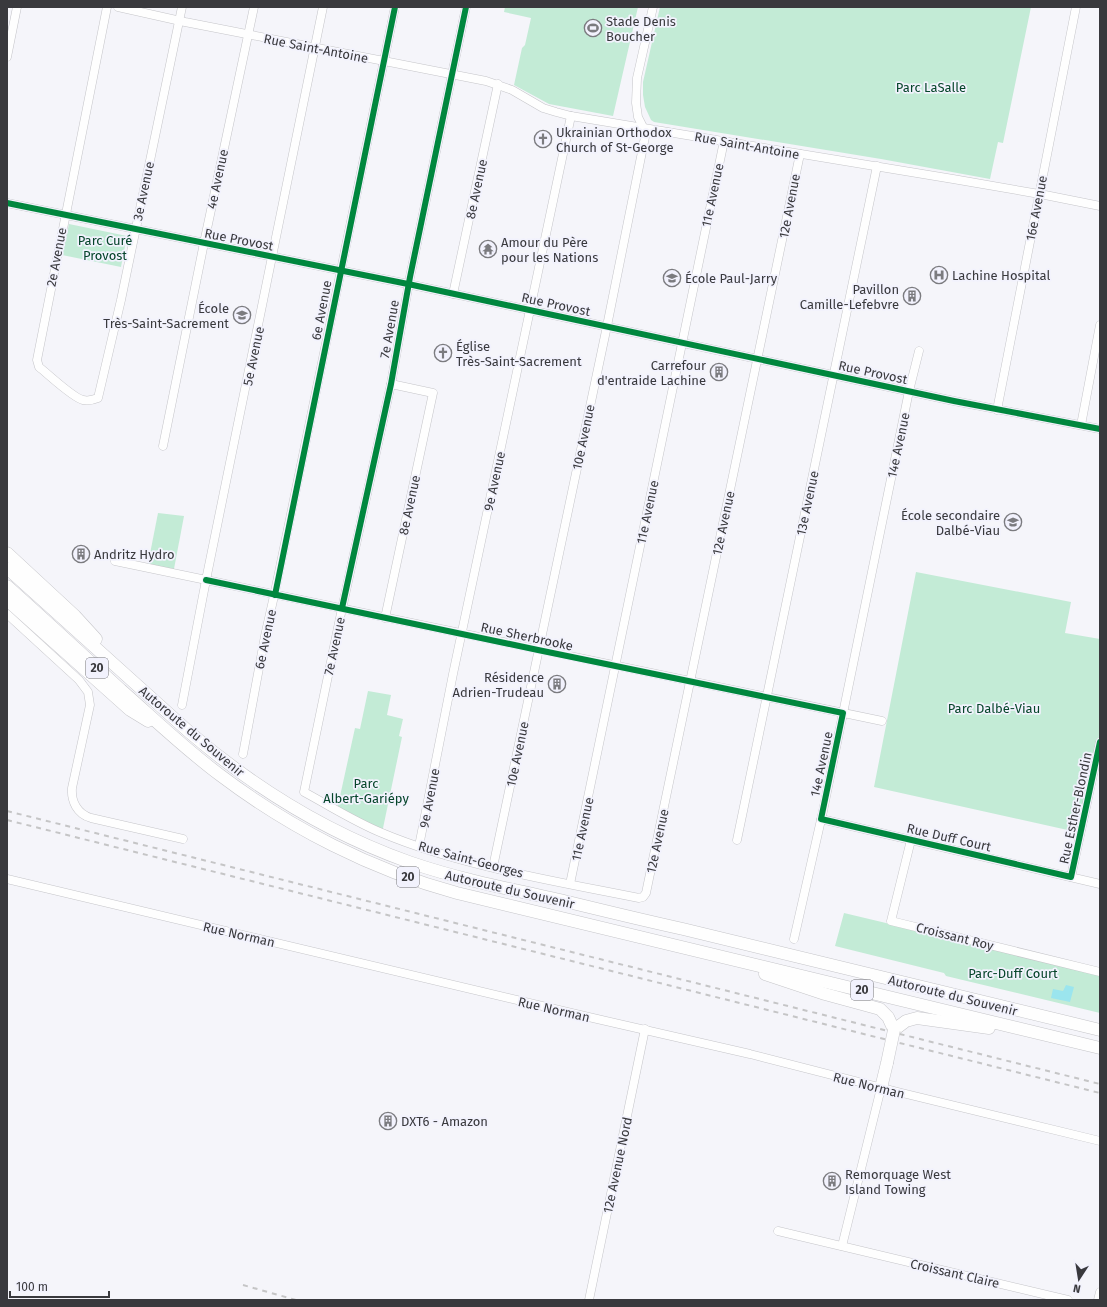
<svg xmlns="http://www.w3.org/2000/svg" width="1107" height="1307" viewBox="0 0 1107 1307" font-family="'Fira Sans',sans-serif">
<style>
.green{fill:#c3ebd6}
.water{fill:#9be5ee}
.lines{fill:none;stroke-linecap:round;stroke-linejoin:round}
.minor-casing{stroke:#c5c5c9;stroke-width:9}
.highway-casing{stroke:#c5c5c9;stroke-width:13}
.minor{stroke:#fefefe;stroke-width:8}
.highway{stroke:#fefefe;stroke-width:12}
.rail{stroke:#c5c5c6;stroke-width:2;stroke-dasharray:5 5;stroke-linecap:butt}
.highway-bridge-casing{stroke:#c5c5c9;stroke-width:13;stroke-linecap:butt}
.highway-bridge{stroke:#fefefe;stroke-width:12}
.cycleway-casing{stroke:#f2f2fd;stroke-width:8}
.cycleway{stroke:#00873e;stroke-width:6}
.labels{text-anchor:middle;stroke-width:3.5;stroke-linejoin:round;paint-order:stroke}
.shield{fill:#f2f2fd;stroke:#707077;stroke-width:1}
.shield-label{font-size:12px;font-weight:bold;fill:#39393d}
.poi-label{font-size:13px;fill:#39393d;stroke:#f2f2fd;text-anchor:start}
.street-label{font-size:13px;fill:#39393d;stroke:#f2f2fd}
.park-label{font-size:13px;fill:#05452a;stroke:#f2f2fd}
</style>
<rect width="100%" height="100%" fill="#f5f5fa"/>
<g class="green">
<polygon points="505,7 638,7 613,116 549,104 514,85 522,48 525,45 531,18 504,12"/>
<polygon points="660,7 1031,7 1003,143 998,142 990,179 881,159 654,122 651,120 645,107 643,95 643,82"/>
<polygon points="69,224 127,236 121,267 62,255"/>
<polygon points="158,513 184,516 174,569 148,564"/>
<polygon points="916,572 1071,602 1065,633 1100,639 1100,742 1081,833 874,787"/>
<polygon points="368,691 391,695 387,715 403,719 399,736 402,737 382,833 337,810 355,728 360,729"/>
<polygon points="844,913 1100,974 1100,1013 946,976 944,973 835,946"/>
</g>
<polygon class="water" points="1066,985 1074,987 1070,1002 1051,998 1053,989 1063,991"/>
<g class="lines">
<defs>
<g id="minor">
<path d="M 107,7 L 37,360 L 39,367 C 48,374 73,398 83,400 C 88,401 93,400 98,398 L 121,300 L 182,7"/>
<polyline points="118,7 185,22 486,81 512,90 543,108 556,112 571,116 953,179 1045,195 1100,206"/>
<path d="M 466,7 L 410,277 L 391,384 L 340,618 L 304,792 C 330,806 355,822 382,833 C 461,866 555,881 639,898 L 643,897 L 646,893 L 800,154"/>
<polyline points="7,57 17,7"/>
<polyline points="7,203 408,284 954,401 1100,429"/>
<polyline points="453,294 498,84"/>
<polyline points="997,410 1076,7"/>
<polyline points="1081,425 1100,325"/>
<polyline points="163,446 204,243 254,7"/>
<polyline points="115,561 882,721"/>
<path d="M 7,614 L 79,680 L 88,692 L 90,705 L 72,788 C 71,801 77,814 91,818 L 183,839"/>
<polyline points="385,618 433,393 391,384"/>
<polyline points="182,705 206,580 323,7"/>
<polyline points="243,754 265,636 276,587 395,7"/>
<polyline points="821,819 1100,884"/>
<polyline points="737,840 877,166"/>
<polyline points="911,840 891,921 1100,972"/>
<polyline points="419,846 453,674 571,116"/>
<polyline points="493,867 607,326 645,137 643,127 638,117 636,103 637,78 653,7"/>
<polyline points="1071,877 1100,742"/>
<polyline points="7,879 580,1015 750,1054 902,1093 1100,1141"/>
<polyline points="570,884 724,141"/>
<polyline points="794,939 823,811 909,391 919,351"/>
<polyline points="778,1231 1068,1300"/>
<polyline points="842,1246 881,1088"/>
<polyline points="589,1300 645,1029"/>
<polyline points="1098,1300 1100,1292"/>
</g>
<g id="highway">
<polyline points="7,553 75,616 96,639"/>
<path d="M 7,568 L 188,731 C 253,787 328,833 409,862 C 458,879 509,889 560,900 C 601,910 642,920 683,929 C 822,963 961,996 1100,1030"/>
<path d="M 7,586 C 45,620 83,655 121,690 C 154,719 185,749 220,775 C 290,828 372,870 457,893 L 1100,1048"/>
<polyline points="7,600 130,710 148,721"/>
<polyline points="765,974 825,994 880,1009 888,1017 894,1030 906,1021 917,1018 989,1028"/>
<polyline points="881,1088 887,1063"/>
</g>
</defs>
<use href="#minor" class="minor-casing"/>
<use href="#highway" class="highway-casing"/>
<use href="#minor" class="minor"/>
<use href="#highway" class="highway"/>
<g class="rail">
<polyline points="7,811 1100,1084"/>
<polyline points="7,820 1100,1093"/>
<polyline points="243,1285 296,1300"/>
</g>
<defs>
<polyline id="highway-bridge" points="887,1063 894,1030"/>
</defs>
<use href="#highway-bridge" class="highway-bridge-casing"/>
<use href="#highway-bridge" class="highway-bridge"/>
<defs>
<g id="cycleway">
<polyline points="7,203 408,284 954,401 1100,429"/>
<polyline points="206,580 538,650 843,713 821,819 1071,877 1100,742"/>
<polyline points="275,595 395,7"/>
<polyline points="342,608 391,384 410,277 466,7"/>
</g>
</defs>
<use href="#cycleway" class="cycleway-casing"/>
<use href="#cycleway" class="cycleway"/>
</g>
<defs>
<symbol id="stadium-ring" viewBox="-11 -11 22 22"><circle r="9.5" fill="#f2f2fd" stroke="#7b7b7f" stroke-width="1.5"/><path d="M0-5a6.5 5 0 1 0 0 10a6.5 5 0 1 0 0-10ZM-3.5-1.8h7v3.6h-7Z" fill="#7b7b7f"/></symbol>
<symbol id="church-ring" viewBox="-11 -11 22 22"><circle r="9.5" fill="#f2f2fd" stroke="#7b7b7f" stroke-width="1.5"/><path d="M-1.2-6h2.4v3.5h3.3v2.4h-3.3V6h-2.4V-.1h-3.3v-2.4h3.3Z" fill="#7b7b7f"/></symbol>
<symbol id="temple-ring" viewBox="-11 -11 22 22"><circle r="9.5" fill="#f2f2fd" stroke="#7b7b7f" stroke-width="1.5"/><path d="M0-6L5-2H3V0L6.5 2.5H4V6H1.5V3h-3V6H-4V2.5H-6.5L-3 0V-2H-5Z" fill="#7b7b7f"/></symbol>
<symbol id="hospital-ring" viewBox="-11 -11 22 22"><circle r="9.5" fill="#f2f2fd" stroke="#7b7b7f" stroke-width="1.5"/><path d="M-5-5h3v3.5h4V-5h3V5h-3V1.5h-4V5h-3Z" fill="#7b7b7f"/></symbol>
<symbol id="school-ring" viewBox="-11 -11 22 22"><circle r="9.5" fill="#f2f2fd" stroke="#7b7b7f" stroke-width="1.5"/><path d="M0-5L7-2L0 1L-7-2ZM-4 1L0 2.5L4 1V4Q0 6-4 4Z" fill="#7b7b7f"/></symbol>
<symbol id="building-ring" viewBox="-11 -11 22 22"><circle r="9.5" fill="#f2f2fd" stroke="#7b7b7f" stroke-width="1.5"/><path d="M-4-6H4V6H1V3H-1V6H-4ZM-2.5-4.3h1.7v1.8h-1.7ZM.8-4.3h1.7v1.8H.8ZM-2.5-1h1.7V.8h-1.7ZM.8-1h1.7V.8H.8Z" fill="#7b7b7f"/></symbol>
</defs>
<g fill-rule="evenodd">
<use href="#stadium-ring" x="583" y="18" width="20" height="20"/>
<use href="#church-ring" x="533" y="129" width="20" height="20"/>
<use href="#temple-ring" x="478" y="239" width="20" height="20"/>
<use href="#hospital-ring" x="929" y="265" width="20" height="20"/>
<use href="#school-ring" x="662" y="268" width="20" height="20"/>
<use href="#building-ring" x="902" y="286" width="20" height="20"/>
<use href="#school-ring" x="232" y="305" width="20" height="20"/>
<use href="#church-ring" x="433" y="343" width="20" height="20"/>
<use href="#building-ring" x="709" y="362" width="20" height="20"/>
<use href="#school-ring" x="1003" y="512" width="20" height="20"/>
<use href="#building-ring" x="71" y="544" width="20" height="20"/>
<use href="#building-ring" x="547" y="674" width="20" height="20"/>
<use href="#building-ring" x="378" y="1111" width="20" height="20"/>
<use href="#building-ring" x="822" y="1171" width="20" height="20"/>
</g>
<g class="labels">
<g class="shield">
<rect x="86" y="658" width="22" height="20" rx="3"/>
<rect x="397" y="867" width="22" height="20" rx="3"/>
<rect x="851" y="980" width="22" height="20" rx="3"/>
</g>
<g class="shield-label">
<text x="97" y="672">20</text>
<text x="408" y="881">20</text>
<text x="862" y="994">20</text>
</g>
<g class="poi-label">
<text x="606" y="26">Stade Denis<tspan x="606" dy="15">Boucher</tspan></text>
<text x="556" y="137">Ukrainian Orthodox<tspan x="556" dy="15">Church of St-George</tspan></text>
<text x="501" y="247">Amour du Père<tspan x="501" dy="15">pour les Nations</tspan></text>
<text x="952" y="280">Lachine Hospital</text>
<text x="685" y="283">École Paul-Jarry</text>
<text x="899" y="294" text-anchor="end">Pavillon<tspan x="899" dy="15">Camille-Lefebvre</tspan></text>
<text x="229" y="313" text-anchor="end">École<tspan x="229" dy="15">Très-Saint-Sacrement</tspan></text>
<text x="456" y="351">Église<tspan x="456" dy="15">Très-Saint-Sacrement</tspan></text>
<text x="706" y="370" text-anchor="end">Carrefour<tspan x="706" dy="15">d'entraide Lachine</tspan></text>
<text x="1000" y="520" text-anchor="end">École secondaire<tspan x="1000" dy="15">Dalbé-Viau</tspan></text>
<text x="94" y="559">Andritz Hydro</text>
<text x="544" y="682" text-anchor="end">Résidence<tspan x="544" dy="15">Adrien-Trudeau</tspan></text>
<text x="401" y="1126">DXT6 - Amazon</text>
<text x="845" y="1179">Remorquage West<tspan x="845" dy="15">Island Towing</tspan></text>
</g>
<g class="street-label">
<text transform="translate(316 48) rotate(11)" y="5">Rue Saint-Antoine</text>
<text transform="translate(747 145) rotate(10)" y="5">Rue Saint-Antoine</text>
<text transform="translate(217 179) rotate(-78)" y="5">4e Avenue</text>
<text transform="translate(476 189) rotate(-78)" y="5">8e Avenue</text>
<text transform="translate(143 191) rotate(-78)" y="5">3e Avenue</text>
<text transform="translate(712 195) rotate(-78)" y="5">11e Avenue</text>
<text transform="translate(789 206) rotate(-79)" y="5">12e Avenue</text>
<text transform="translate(1036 208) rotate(-79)" y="5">16e Avenue</text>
<text transform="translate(239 239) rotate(11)" y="5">Rue Provost</text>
<text transform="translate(56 257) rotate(-79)" y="5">2e Avenue</text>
<text transform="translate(556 304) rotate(12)" y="5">Rue Provost</text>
<text transform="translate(321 310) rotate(-79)" y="5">6e Avenue</text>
<text transform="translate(389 329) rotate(-80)" y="5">7e Avenue</text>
<text transform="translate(253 356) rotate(-78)" y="5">5e Avenue</text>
<text transform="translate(873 372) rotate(12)" y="5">Rue Provost</text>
<text transform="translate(583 437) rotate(-78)" y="5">10e Avenue</text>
<text transform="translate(898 445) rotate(-78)" y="5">14e Avenue</text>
<text transform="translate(494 481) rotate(-78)" y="5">9e Avenue</text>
<text transform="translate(807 503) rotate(-78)" y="5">13e Avenue</text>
<text transform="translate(409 505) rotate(-78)" y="5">8e Avenue</text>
<text transform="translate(647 512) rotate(-78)" y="5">11e Avenue</text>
<text transform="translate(723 523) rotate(-78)" y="5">12e Avenue</text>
<text transform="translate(527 636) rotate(12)" y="5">Rue Sherbrooke</text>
<text transform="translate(265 639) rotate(-78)" y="5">6e Avenue</text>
<text transform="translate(334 646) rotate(-78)" y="5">7e Avenue</text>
<text transform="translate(192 731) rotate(40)" y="5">Autoroute du Souvenir</text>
<text transform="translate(517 754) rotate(-78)" y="5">10e Avenue</text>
<text transform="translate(821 764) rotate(-78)" y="5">14e Avenue</text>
<text transform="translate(429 798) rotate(-79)" y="5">9e Avenue</text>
<text transform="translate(1075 808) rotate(-78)" y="5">Rue Esther-Blondin</text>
<text transform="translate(582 829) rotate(-78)" y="5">11e Avenue</text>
<text transform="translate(949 837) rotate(13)" y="5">Rue Duff Court</text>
<text transform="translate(657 841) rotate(-78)" y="5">12e Avenue</text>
<text transform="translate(471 859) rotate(15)" y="5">Rue Saint-Georges</text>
<text transform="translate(510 889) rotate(13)" y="5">Autoroute du Souvenir</text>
<text transform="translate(239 934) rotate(13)" y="5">Rue Norman</text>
<text transform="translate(955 936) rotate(14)" y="5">Croissant Roy</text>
<text transform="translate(953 995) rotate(14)" y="5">Autoroute du Souvenir</text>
<text transform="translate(554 1009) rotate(13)" y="5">Rue Norman</text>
<text transform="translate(869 1085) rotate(14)" y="5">Rue Norman</text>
<text transform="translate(617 1165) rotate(-78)" y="5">12e Avenue Nord</text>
<text transform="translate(955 1273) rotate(13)" y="5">Croissant Claire</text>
</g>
<g class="park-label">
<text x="931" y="92">Parc LaSalle</text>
<text x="105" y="245">Parc Curé<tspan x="105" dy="15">Provost</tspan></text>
<text x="994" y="713">Parc Dalbé-Viau</text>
<text x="366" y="788">Parc<tspan x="366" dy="15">Albert-Gariépy</tspan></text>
<text x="1013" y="978">Parc-Duff Court</text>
</g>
</g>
<rect width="1107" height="1307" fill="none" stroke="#39393d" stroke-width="16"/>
<g transform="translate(1079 1279) rotate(192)" stroke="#f2f2fd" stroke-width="3" paint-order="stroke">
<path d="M0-3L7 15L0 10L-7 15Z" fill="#39393d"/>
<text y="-6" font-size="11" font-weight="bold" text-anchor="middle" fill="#39393d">N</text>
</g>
<path d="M10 1291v6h99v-6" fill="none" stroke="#39393d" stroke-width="2"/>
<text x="16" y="1291" font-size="12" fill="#39393d" stroke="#f2f2fd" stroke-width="3" paint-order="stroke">100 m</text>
</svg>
